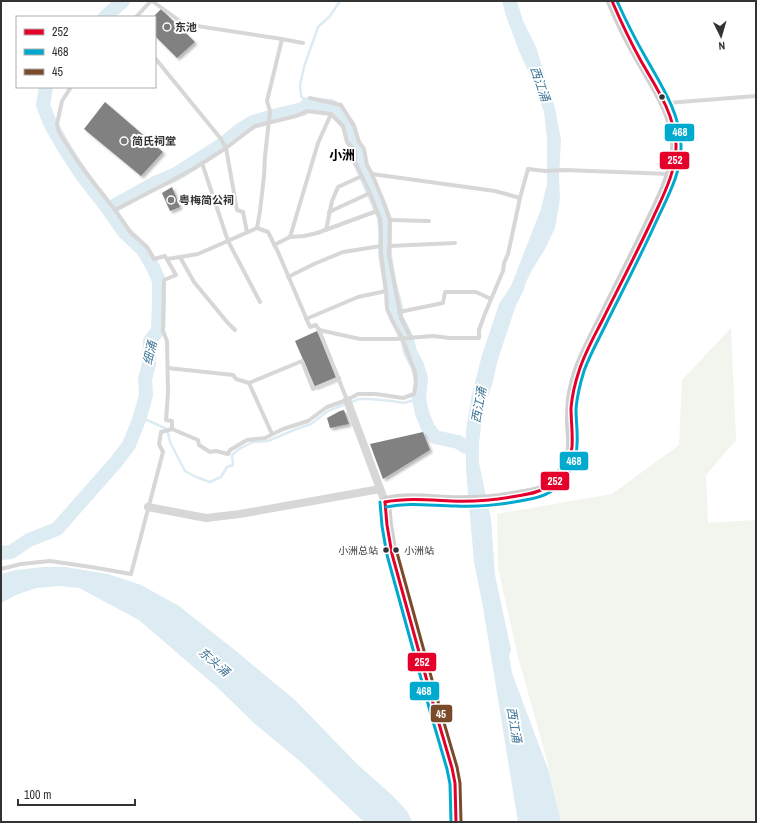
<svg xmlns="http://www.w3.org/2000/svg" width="757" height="823" viewBox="0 0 757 823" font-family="'Archivo Narrow','Noto Sans SC',sans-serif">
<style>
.green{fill:#f1f5ed}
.water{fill:#ddebf3}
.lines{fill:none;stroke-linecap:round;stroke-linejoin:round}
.stream{stroke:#ddebf3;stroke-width:2.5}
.river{stroke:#ddebf3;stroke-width:14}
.building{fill:#818181;filter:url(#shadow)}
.lane{stroke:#d7d7d7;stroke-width:4}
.street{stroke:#d7d7d7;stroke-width:8}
.secondary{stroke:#d0d0d0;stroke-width:12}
.bus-1-casing{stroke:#fff;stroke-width:6}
.bus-2-casing{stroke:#fff;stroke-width:6}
.bus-3-casing{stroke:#fff;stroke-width:6}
.bus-1{stroke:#e4002b;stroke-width:3}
.bus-2{stroke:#00a9ce;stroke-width:3}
.bus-3{stroke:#7a4b2a;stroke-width:3}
.poi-dot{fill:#7a7a7a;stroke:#fff;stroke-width:1.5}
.bus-dot{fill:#333;stroke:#fff;stroke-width:1.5}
.labels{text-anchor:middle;stroke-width:4;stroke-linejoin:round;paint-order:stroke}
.bus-label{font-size:10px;fill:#333;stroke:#fff;text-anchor:end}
.poi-label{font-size:11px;font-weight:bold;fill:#333;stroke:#fff;text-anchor:start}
.water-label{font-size:12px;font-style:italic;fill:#3f7597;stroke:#fff}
.quarter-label{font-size:13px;font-weight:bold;fill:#000;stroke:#fff}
.line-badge{stroke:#fff;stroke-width:1.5}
.badge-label{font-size:11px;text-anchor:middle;font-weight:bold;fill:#fff}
</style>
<defs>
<filter id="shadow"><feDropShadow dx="2.5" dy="2.5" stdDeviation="1" flood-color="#0004"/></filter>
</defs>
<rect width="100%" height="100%" fill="#fff"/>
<polygon class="green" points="731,328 736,440 706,475 708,523 756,520 756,819 748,822 561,822 546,757 518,657 498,568 497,514 612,494 679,445 682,380"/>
<g class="water">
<polygon points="502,1 517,1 523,21 536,47 555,108 561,140 559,176 560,199 555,228 545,249 532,270 526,282 523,292 516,305 498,359 492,385 483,410 479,443 479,463 491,519 495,575 511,650 509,656 512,673 549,772 561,822 518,822 483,607 474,562 466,470 466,430 472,394 482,355 499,304 511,286 541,209 547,184 547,138 544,112 535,86 519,51 506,16"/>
<polygon points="43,567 65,567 108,574 141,585 179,606 236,651 296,701 357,764 392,795 407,811 412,821 414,822 364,822 301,762 255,724 219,689 139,620 79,588 60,586 36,588 16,595 1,603 1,574 16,570"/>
</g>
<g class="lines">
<g class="stream">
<polyline points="308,104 301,96 300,85 304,67 318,27 330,16 340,1"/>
<polyline points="140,417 167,429 170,442 185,471 196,477 210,482 221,477 227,467 233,465 232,455 239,449 253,442 268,441 294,430 311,424 328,411 359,399 370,399 392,401 403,403 419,399"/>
</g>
<g class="river">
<polyline points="105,17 123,1"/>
<polyline points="108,209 153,184 176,174 223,144 240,130 253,122 273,116 303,109 308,104 331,106 349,126 353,142 359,151 360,163 384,217 385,231 385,256 390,285 396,307 396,317 407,339 410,352 417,365 421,378 419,399 422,413 428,428 435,437 458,442 466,447"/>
<polyline points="1,553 11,552 29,540 57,529 116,462 129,445 140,417 146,395 145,379 149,364 150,341 158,330 159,300 159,281 153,267 143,250 124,232 108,209 81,174 63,146 50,123 43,105 46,87"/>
</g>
</g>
<g class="building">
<polygon points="161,9 195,42 177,58 155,36 155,17 153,17"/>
<polygon points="105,102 163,152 141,176 84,129"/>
<polygon points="172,187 180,207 170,211 162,193"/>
<polygon points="317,331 337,378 315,387 295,341"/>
<polygon points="344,410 349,424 330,428 327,418 340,411"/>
<polygon points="423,432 430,450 383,479 370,444"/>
</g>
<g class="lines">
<g class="lane">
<polyline points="152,1 184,24 282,39 267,101 270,111 265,156 264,176 260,211 257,228 268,232 278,252 310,327 316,325 319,330 360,339 395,339 433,336 450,338 479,338 479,330 484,316 503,271 504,263 508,254 520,198 526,176 528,169 545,171 564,170 670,174"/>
<polyline points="136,17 151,1"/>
<polyline points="282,39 303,43"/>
<polyline points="155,58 221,139 226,148 237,210 243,212 247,232"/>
<polyline points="71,87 62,101 57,124 59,132 76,159 93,182 115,210 131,233 147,247 154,259 165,256 176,275 164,280 163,331 167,341 168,393 166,420 172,421 172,429 198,440 199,445 210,452 216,451 228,454 230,450 247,440 265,438 283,429 308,421 327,407 347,400 358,394 376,394 403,398 414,394 416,383 415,372 402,338 393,322 387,309 386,291 381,253 381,231 380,219 370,193 355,162 355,150 347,142 343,126 331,114 307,111 296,116 255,126 226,148 193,169 171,181 115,210"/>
<polyline points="310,98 341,105 354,126 359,142 364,149 367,165 372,174 384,203 390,220 389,256 401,318 411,338"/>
<polyline points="667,103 756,96"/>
<polyline points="202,163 228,241 260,302"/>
<polyline points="372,174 495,191 520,198"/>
<polyline points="329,212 370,193"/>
<polyline points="390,220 429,221"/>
<polyline points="326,230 332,201 338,187 362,176"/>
<polyline points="290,237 318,143 331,114"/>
<polyline points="274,245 290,237 304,236 317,233 377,211"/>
<polyline points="389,246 455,243"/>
<polyline points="180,257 194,282 227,322 235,330"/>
<polyline points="167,259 180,257 198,254 257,228"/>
<polyline points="288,277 314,264 343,252 381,246"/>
<polyline points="399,312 443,303 445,292 476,292 491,299"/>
<polyline points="306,319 358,297 386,291"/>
<polyline points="319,330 347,400"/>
<polyline points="168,368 233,375 236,379 249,383 272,434"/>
<polyline points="249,383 302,361 313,389 339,378"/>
<polyline points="1,569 21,564 50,561 91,567 131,574 163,452 159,444 161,432 172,429"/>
</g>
<g class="street">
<polyline points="347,400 385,502"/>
<polyline points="148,507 206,518 240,514 380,489"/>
</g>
<path class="secondary" d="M 456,822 L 456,805 L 455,783 L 452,768 L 435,710 L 392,554 L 387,525 L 385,502 C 407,497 426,500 448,501 C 473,502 499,500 524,495 C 529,494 536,493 541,491 C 557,484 570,466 572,448 C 573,439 571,430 571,421 C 571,410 571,399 574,388 C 579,364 592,341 603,319 C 624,276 646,234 665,191 C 671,175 677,160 676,143 C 675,111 651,79 636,51 C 627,35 619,18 612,1"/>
<defs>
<g id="bus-1">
<path d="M 385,502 C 407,498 429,500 451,501 C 473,502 496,500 517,496 C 528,494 538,493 547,487 C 561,479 570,463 572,447 C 573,434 571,421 571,408 C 572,396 575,383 579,371 C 585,352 595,335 604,317 C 620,285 637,252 652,220 C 663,196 677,170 676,144 C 674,113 656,87 641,61 C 630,41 621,22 612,1"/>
<polyline points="385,502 387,525 392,554 435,710 452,768 455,783 456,822"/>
</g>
<g id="bus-2">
<polyline points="380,502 382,526 387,555 430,711 447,769 450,784 451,822"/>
<path d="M 386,507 C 410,502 433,506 456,506 C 478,507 499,505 520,501 C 530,499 541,498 550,492 C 565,482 577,463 577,445 C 578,433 576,421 576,409 C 577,396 580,384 584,371 C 590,354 600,337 608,320 C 624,288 641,255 656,222 C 667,198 682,172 681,145 C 680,113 661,85 646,58 C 635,39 626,21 617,1"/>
</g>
<polyline id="bus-3" points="396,549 440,709 457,767 460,783 461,822"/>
</defs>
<use href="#bus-1" class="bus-1-casing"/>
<use href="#bus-2" class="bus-2-casing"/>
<use href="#bus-3" class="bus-3-casing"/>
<use href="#bus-1" class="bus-1"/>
<use href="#bus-2" class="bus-2"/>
<use href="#bus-3" class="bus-3"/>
</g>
<g class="poi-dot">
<circle cx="167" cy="27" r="4"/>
<circle cx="124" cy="141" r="4"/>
<circle cx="171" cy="200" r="4"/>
</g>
<g class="bus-dot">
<circle cx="662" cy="97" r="3.5"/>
<circle cx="386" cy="550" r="3.5"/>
<circle cx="396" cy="550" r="3.5"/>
</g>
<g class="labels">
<g class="bus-label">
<text x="378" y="554">小洲总站</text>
<text x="404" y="554" text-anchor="start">小洲站</text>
</g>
<g class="poi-label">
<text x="175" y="31">东池</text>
<text x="132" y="145">简氏祠堂</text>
<text x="179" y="204">粤梅简公祠</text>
</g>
<g class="water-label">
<text transform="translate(540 84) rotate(71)" y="4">西江涌</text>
<text transform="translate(150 353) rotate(-77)" y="4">细涌</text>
<text transform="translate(479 405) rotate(-80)" y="4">西江涌</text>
<text transform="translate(214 662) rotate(41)" y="4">东头涌</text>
<text transform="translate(514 725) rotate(80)" y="4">西江涌</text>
</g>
<g class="quarter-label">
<text x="342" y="160">小洲</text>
</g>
</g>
<g class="line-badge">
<rect x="664" y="123" width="31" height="19" rx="4" fill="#00a9ce"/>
<rect x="659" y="151" width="31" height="19" rx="4" fill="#e4002b"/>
<rect x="559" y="451" width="30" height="20" rx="4" fill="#00a9ce"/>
<rect x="540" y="471" width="30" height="20" rx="4" fill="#e4002b"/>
<rect x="407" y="652" width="30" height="20" rx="4" fill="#e4002b"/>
<rect x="409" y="681" width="31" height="20" rx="4" fill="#00a9ce"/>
<rect x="430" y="704" width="23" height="19" rx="4" fill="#7a4b2a"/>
</g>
<g class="badge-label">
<text x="680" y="136">468</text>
<text x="675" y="164">252</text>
<text x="574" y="465">468</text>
<text x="555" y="485">252</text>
<text x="422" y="666">252</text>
<text x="424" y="695">468</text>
<text x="441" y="718">45</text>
</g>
<rect width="757" height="823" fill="none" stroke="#333333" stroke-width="4"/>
<rect x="16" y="16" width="140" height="72" fill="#ffffff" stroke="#adadad"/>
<rect x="24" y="29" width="20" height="6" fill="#e4002b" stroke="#adadad"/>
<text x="52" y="36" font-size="12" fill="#333333">252</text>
<rect x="24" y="49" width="20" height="6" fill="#00a9ce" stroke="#adadad"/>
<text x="52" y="56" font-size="12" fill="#333333">468</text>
<rect x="24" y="69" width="20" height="6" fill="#7a4b2a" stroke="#adadad"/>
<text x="52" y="76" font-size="12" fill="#333333">45</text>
<g transform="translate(721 36) rotate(175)" stroke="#ffffff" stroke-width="3" paint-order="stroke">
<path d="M0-3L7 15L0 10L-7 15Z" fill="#333333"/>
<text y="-6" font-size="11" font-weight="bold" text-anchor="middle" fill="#333333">N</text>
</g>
<path d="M18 799v6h117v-6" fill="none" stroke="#333333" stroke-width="2"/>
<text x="24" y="799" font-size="12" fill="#333333" stroke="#ffffff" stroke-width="3" paint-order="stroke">100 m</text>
</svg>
